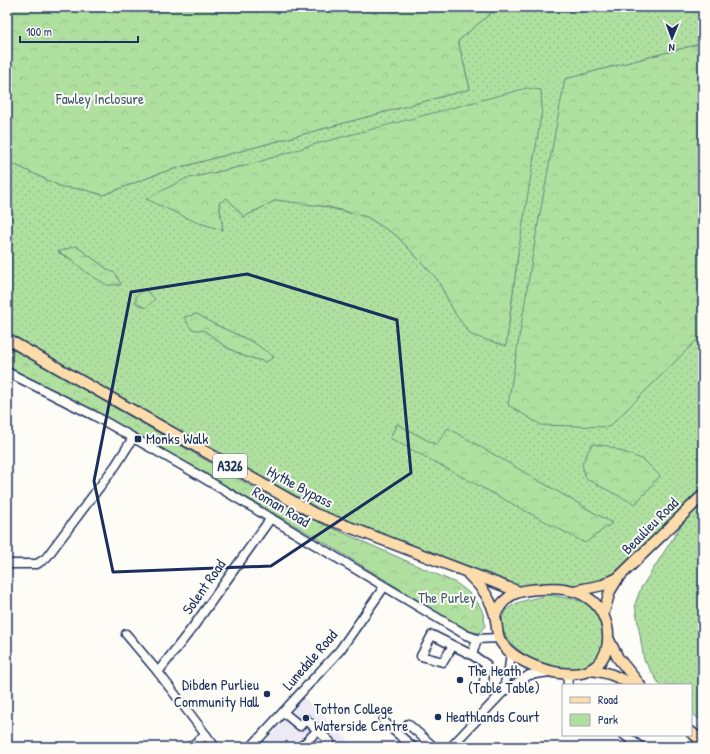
<svg xmlns="http://www.w3.org/2000/svg" width="710" height="754" viewBox="0 0 710 754" font-family="'Patrick Hand',sans-serif">
<style>
.built{fill:#edeaf6}
.green{fill:url(#green-dots);stroke:#66887f;fill-rule:evenodd}
.forest{fill:url(#forest-crowns);stroke:#66887f}
.lines{fill:none;stroke-linecap:round;stroke-linejoin:round}
.minor-casing{stroke:#1b2f5e;stroke-width:11}
.major-casing{stroke:#1b2f5e;stroke-width:13}
.minor{stroke:#fdfcf7;stroke-width:8}
.major{stroke:#fddcac;stroke-width:10}
.marked{fill:none;stroke:#1b2f5e;stroke-width:3;stroke-linejoin:round}
.poi-dot{fill:#1b2f5e;stroke:#fdfcf7;stroke-width:1.5}
.labels{text-anchor:middle;stroke-width:4;stroke-linejoin:round;paint-order:stroke}
.shield{fill:#fdfcf7;stroke:#5f6c8c;stroke-width:1}
.shield-label{font-size:14px;font-weight:bold;fill:#1b2f5e}
.park-label{font-size:15px;fill:#405b6e;stroke:#fdfcf7}
.poi-label{font-size:15px;fill:#1b2f5e;stroke:#fdfcf7;text-anchor:start}
.street-label{font-size:15px;fill:#1b2f5e;stroke:#fdfcf7}
</style>
<defs>
<pattern id="green-dots" width="8" height="8" patternUnits="userSpaceOnUse"><rect width="8" height="8" fill="#b0e0a0"/><path d="M2 2h.1M6 6h.1" fill="none" stroke="#97c08c" stroke-width="1.8" stroke-linecap="round"/></pattern>
<pattern id="forest-crowns" width="20" height="18" patternUnits="userSpaceOnUse"><rect width="20" height="18" fill="#b0e0a0"/><path d="M2 6a3 3 0 1 1 6 0M12 15a3 3 0 1 1 6 0" fill="none" stroke="#97c08c"/></pattern>
</defs>
<rect width="100%" height="100%" fill="#fdfcf7"/>
<filter id="ink" filterUnits="userSpaceOnUse"><feTurbulence type="fractalNoise" baseFrequency=".025" numOctaves="2"/><feDisplacementMap in="SourceGraphic" scale="8" xChannelSelector="R" yChannelSelector="G"/><feConvolveMatrix kernelMatrix="1 2 1 2 8 2 1 2 1" color-interpolation-filters="sRGB"/></filter>
<g filter="url(#ink)">
<polygon class="built" points="304,698 348,739 340,747 260,747"/>
<g class="green">
<path d="M 498,7 L 703,7 L 703,43 L 565,79 L 564,91 L 639,397 L 703,334 L 703,490 L 667,526 L 659,530 L 610,579 L 575,586 L 517,586 L 306,505 L 7,336 L 7,161 L 62,187 L 82,189 L 103,195 L 163,172 L 470,89 L 458,41 ZM 249,165 L 518,253 L 506,346 L 456,315 L 437,279 L 397,236 L 367,217 L 308,203 L 276,200 L 244,217 L 227,198 L 219,202 L 223,230 L 185,179 ZM 76,246 L 107,269 L 116,274 L 87,273 L 71,259 L 59,253 ZM 197,314 L 214,324 L 253,342 L 266,362 L 244,356 L 226,347 L 205,331 ZM 397,424 L 436,445 L 483,449 L 612,523 L 390,438 Z"/>
<polygon points="703,502 703,722 691,713 691,685 660,685 644,660 635,604 641,588 682,524"/>
<path d="M 547,595 C 561,597 589,599 597,612 C 600,617 601,625 602,630 C 604,640 603,650 596,659 C 569,691 479,641 507,610 C 516,600 535,599 547,595 Z"/>
</g>
<g class="forest">
<polygon points="7,7 498,7 458,41 470,89 163,172 103,195 82,189 62,187 7,161"/>
<polygon points="703,43 703,334 609,427 541,425 508,405 536,235 565,79"/>
<polygon points="527,88 541,90 542,110 518,253 506,346 471,335 456,315 437,279 397,236 367,217 329,207 276,200 244,217 227,198 219,203 223,230 196,222 146,199 185,179 249,165 312,145"/>
<polygon points="76,246 107,269 116,274 121,285 107,285 87,273 71,259 58,252"/>
<polygon points="145,289 155,299 146,308 136,303 136,296"/>
<polygon points="197,314 214,324 253,342 274,357 266,362 244,356 226,347 205,331 191,329 184,317"/>
<path d="M 7,345 L 292,510 L 456,583 C 473,595 484,605 485,626 L 479,633 L 469,632 L 332,547 L 194,467 L 7,366 Z"/>
<polygon points="397,424 436,445 448,428 612,523 585,543 390,438"/>
<polygon points="592,444 608,446 644,460 660,476 635,504 586,479 582,464"/>
</g>
<g class="lines">
<defs>
<g id="minor">
<polyline points="7,372 95,416 190,470 466,635 477,639 498,638"/>
<polyline points="11,564 37,564 46,558 116,465 133,438"/>
<polyline points="126,634 158,672 215,747"/>
<polyline points="477,639 472,655 486,664 483,691"/>
<polyline points="452,647 443,662 421,656 432,635 472,655"/>
<polyline points="158,672 193,627 271,518"/>
<polyline points="567,674 568,685"/>
<polyline points="502,693 509,669 511,652"/>
<polyline points="283,712 300,726 306,719 330,742 326,747"/>
<polyline points="383,721 413,747"/>
<polyline points="408,724 434,747"/>
<polyline points="624,735 641,747"/>
<polyline points="190,747 206,735"/>
<polyline points="251,747 340,650 384,587"/>
<polyline points="301,747 318,730"/>
<polyline points="451,747 502,693 529,675 549,672"/>
</g>
<g id="major">
<polyline points="7,339 315,514 517,591"/>
<path d="M 469,575 C 480,585 491,599 495,615 C 499,633 494,638 510,652 C 523,663 544,671 560,673 C 569,674 582,675 590,670 C 616,656 612,616 591,600 C 578,589 558,587 541,589 C 518,590 506,593 495,615"/>
<polyline points="574,591 603,585 618,578"/>
<polyline points="603,615 610,591 618,578 703,495"/>
<polyline points="609,640 618,658 640,685"/>
<path d="M 590,670 C 607,672 618,676 631,685"/>
<polyline points="691,732 703,742"/>
</g>
</defs>
<use href="#minor" class="minor-casing"/>
<use href="#major" class="major-casing"/>
<use href="#minor" class="minor"/>
<use href="#major" class="major"/>
</g>
</g>
<path class="marked" d="M 247,274 L 397,320 L 411,473 L 271,566 L 113,572 L 94,481 L 131,292 Z"/>
<g class="poi-dot">
<rect x="134" y="435" width="8" height="8" rx="2"/>
<circle cx="460" cy="680" r="4"/>
<circle cx="267" cy="694" r="4"/>
<circle cx="438" cy="717" r="4"/>
<circle cx="306" cy="718" r="4"/>
</g>
<g class="labels">
<rect class="shield" x="213" y="454" width="34" height="24" rx="3"/>
<g class="shield-label">
<text x="230" y="471">A326</text>
</g>
<g class="park-label">
<text x="100" y="104">Fawley Inclosure</text>
<text x="447" y="603">The Purley</text>
</g>
<g class="poi-label">
<text x="146" y="444">Monks Walk</text>
<text x="468" y="676">The Heath<tspan x="468" dy="17">(Table Table)</tspan></text>
<text x="259" y="690" text-anchor="end">Dibden Purlieu<tspan x="259" dy="17">Community Hall</tspan></text>
<text x="314" y="714">Totton College<tspan x="314" dy="17">Waterside Centre</tspan></text>
<text x="446" y="722">Heathlands Court</text>
</g>
<g class="street-label">
<text transform="translate(300 487) rotate(28)" y="5">Hythe Bypass</text>
<text transform="translate(281 507) rotate(31)" y="5">Roman Road</text>
<text transform="translate(650 526) rotate(-45)" y="5">Beaulieu Road</text>
<text transform="translate(204 587) rotate(-55)" y="5">Solent Road</text>
<text transform="translate(310 660) rotate(-49)" y="5">Lunedale Road</text>
</g>
</g>
<rect width="710" height="754" fill="none" stroke="#fdfcf7" stroke-width="24"/>
<rect x="12" y="12" width="686" height="730" fill="none" stroke="#1b2f5e" stroke-width="1.5" filter="url(#ink)"/>
<rect x="562" y="684" width="130" height="52" fill="#fdfcf7" stroke="#a3aaba"/>
<rect x="570" y="697" width="20" height="6" fill="#fddcac" stroke="#a3aaba"/>
<text x="598" y="704" font-size="12" fill="#1b2f5e">Road</text>
<rect x="570" y="714" width="20" height="12" fill="#b0e0a0" stroke="#a3aaba"/>
<text x="598" y="724" font-size="12" fill="#1b2f5e">Park</text>
<g transform="translate(672 38) rotate(181)" stroke="#fdfcf7" stroke-width="3" paint-order="stroke">
<path d="M0-3L7 15L0 10L-7 15Z" fill="#1b2f5e"/>
<text y="-6" font-size="11" font-weight="bold" text-anchor="middle" fill="#1b2f5e">N</text>
</g>
<path d="M20 36v6h118v-6" fill="none" stroke="#1b2f5e" stroke-width="2"/>
<text x="26" y="36" font-size="12" fill="#1b2f5e" stroke="#fdfcf7" stroke-width="3" paint-order="stroke">100 m</text>
</svg>
